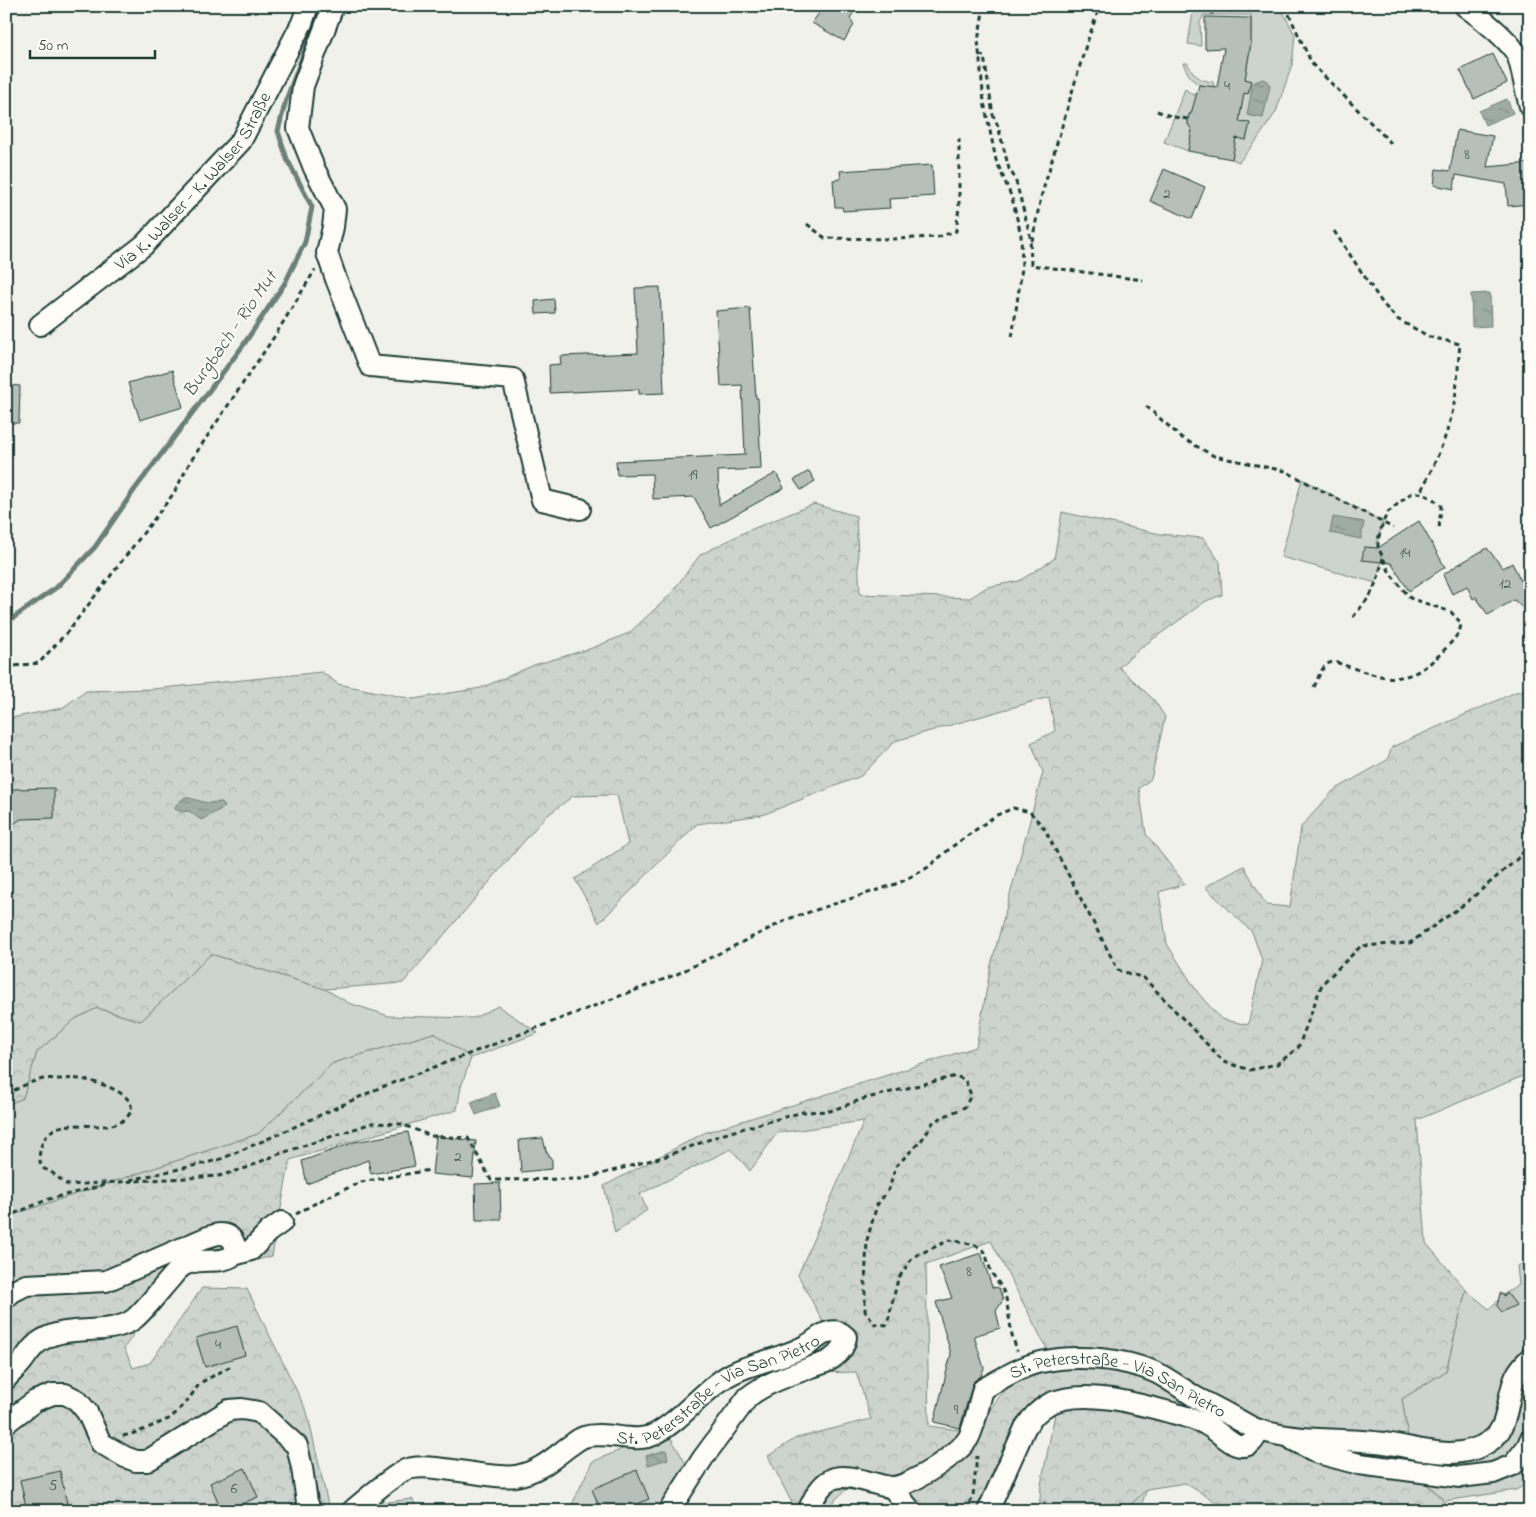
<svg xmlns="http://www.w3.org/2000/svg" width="1536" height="1517" viewBox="0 0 1536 1517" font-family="'Indie Flower',sans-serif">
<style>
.green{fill:#cdd3cd;stroke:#768880}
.forest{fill:url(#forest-crowns);stroke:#768880;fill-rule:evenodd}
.water{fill:url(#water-ripples);stroke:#6c8077}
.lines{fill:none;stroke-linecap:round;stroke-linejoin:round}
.stream{stroke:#6c8077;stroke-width:5}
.building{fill:#b6bfb8;stroke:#1f3d34}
.minor-casing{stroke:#1f3d34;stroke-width:24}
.path{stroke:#1f3d34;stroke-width:3;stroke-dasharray:5 4;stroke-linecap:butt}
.minor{stroke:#fdfcf7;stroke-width:20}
.labels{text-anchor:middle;stroke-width:4;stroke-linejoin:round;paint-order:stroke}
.number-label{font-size:15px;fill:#455e55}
.street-label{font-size:18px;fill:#1f3d34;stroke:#fdfcf7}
.water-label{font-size:19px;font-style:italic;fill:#455e56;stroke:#fdfcf7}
</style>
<defs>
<pattern id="forest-crowns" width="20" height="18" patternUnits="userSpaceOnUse" patternTransform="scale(1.25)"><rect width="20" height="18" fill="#cdd3cd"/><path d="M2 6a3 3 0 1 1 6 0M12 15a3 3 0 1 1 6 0" fill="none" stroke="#b0b6b1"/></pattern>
<pattern id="water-ripples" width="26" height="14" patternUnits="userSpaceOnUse" patternTransform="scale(1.25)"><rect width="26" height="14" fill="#9faca4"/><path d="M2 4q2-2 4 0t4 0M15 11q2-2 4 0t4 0" fill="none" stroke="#818d86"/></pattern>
</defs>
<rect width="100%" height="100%" fill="#f0f1eb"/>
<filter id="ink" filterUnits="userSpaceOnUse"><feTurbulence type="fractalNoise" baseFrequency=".02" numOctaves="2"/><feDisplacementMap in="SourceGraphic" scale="10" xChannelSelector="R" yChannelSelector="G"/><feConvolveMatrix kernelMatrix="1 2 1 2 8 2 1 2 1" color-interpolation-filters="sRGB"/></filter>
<g filter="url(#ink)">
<g class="green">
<polygon points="1194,6 1280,6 1295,35 1292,65 1276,112 1257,140 1239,162 1232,159 1236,138 1246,140 1249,124 1239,122 1243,99 1236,92 1249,93 1251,81 1245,79 1251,43 1251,15 1204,15 1200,22 1201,46 1188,44"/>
<path d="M 1183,63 L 1187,63 C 1195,76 1198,80 1213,82 L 1216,93 C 1206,83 1207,89 1198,84 C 1190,79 1186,70 1183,63 Z"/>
<polygon points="1185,89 1192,94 1199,96 1195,115 1189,114 1188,124 1192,130 1188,151 1164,142"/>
<polygon points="1302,479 1383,522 1378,540 1378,547 1383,557 1376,583 1281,557"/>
<polygon points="211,954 325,989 349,1003 389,1016 474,1018 498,1006 538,1033 471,1058 434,1033 333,1063 258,1134 6,1217 6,1105 23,1098 37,1052 75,1019 97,1008 141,1021"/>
<polygon points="1530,1262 1530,1482 1516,1490 1445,1501 1413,1470 1402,1399 1446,1371 1466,1290 1489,1309 1503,1295 1519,1285 1517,1266"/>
<polygon points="665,1428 692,1474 669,1511 569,1511 592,1462 650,1437"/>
<polygon points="1147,1489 1139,1511 1124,1511"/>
</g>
<g class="forest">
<path d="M 814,504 L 856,516 L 860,594 L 970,598 L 987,587 L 1019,581 L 1054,559 L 1062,512 L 1160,534 L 1203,538 L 1220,562 L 1222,595 L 1206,601 L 1142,647 L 1119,667 L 1154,700 L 1165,717 L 1151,779 L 1139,788 L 1146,834 L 1185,884 L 1159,892 L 1167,944 L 1198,993 L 1221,1019 L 1248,1025 L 1262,960 L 1252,932 L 1205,887 L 1244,866 L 1266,905 L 1290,907 L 1301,827 L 1333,791 L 1387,760 L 1392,747 L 1516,692 L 1530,689 L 1530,1073 L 1417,1120 L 1426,1243 L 1466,1290 L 1446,1371 L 1402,1399 L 1413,1470 L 1453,1511 L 1248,1511 L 1219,1504 L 1185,1483 L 1147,1489 L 1124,1511 L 1039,1511 L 1041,1485 L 1056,1408 L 1032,1405 L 979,1511 L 901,1511 L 886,1495 L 851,1485 L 823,1511 L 796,1511 L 768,1456 L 796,1438 L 871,1419 L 856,1372 L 816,1373 L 822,1320 L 798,1275 L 864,1121 L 777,1133 L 750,1171 L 731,1149 L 640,1194 L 647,1210 L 615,1233 L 604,1186 L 704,1133 L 976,1047 L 991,965 L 1043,772 L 1031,743 L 1055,731 L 1049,697 L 895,741 L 861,776 L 762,815 L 697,824 L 599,923 L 575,879 L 628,844 L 617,795 L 573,796 L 544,818 L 403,983 L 325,989 L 211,954 L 141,1021 L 97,1008 L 75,1019 L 37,1052 L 23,1098 L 6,1105 L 6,719 L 62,708 L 86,691 L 153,689 L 322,672 L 338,684 L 413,699 L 481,688 L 534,665 L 592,648 L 629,633 L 669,596 L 700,555 L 745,532 ZM 991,1241 L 1047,1349 L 999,1397 L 974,1432 L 929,1426 L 926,1264 Z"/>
<polygon points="434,1033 471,1058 461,1087 457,1110 290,1160 272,1256 233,1267 189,1270 150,1311 124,1348 133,1368 150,1363 202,1288 247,1289 307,1412 329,1509 412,1499 420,1511 6,1511 6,1217 258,1134 333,1063"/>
</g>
<g class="water">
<polygon points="1263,79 1266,80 1270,86 1263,118 1247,115 1253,83"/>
<polygon points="1507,99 1513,113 1485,125 1479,111"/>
<polygon points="1490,293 1491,326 1472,327 1471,294"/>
<polygon points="1333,517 1364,522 1361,539 1330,533"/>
<polygon points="185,797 207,803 222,802 225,807 201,820 189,811 181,812 175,809 176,805"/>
<polygon points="495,1093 500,1106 476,1115 471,1102"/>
<polygon points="666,1450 668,1459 648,1465 646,1456"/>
</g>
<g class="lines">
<polyline class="stream" points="6,623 57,587 95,547 135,489 242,347 285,283 305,242 312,207 287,159 278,131 286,100 321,6"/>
</g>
<g class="building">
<polygon points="824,6 858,6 850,18 854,25 844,41 812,23"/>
<polygon points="1205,17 1251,18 1251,43 1245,79 1251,81 1248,94 1244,93 1239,122 1250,123 1246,140 1236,138 1232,159 1188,151 1192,130 1188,124 1189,114 1191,114 1199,85 1217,87 1224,48 1205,49"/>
<polygon points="1493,54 1507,83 1474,99 1460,70"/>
<polygon points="1457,130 1493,136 1487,167 1530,163 1530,204 1508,206 1506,184 1456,175 1454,189 1434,185 1436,169 1450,171"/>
<polygon points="932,165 934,196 889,199 890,208 843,211 842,207 835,207 833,180 841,179 840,171"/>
<polygon points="1164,169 1205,187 1192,219 1150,201"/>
<polygon points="660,287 664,393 639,394 639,389 550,393 549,365 561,364 560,356 638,353 635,288"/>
<polygon points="554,299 555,313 536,314 535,301"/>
<polygon points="750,308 756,398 758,398 761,469 718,471 719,505 776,473 784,488 711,528 694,497 653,499 652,474 617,475 616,461 745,455 742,385 721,386 716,311"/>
<polygon points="172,370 183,407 140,420 128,383"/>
<polygon points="6,385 20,386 19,423 6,423"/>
<polygon points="809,471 815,481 801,490 794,480"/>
<polygon points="1419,521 1445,567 1409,591 1391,563 1362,560 1364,547 1378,548"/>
<polygon points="1487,548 1503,568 1512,563 1521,581 1530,576 1530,592 1523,593 1526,611 1514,600 1488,615 1476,597 1473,599 1467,586 1452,594 1443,575 1456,566"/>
<polygon points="54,788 54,818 21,819 6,829 6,794 14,789"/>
<polygon points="408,1132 415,1166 371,1174 368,1160 307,1184 302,1161 355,1142"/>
<polygon points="436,1136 476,1141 473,1178 432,1174"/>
<polygon points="543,1138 546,1151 552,1160 552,1169 521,1172 519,1140"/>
<polygon points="500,1183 501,1220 476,1220 475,1184"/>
<polygon points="981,1253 992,1287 999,1288 1003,1300 996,1311 1000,1328 974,1336 984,1368 981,1376 974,1381 972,1386 960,1428 934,1422 951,1354 936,1302 952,1298 939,1267"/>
<polygon points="1500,1293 1505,1296 1507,1293 1516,1305 1502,1312 1497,1306"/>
<polygon points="237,1326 245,1355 205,1367 196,1338"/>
<polygon points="245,1468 258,1497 225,1511 222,1511 210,1483"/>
<polygon points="637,1470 649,1499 621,1511 601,1511 592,1489"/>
<polygon points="60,1471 67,1504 34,1511 27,1511 20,1480"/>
</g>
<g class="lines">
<defs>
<g id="minor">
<polyline points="333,6 303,86 298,128 314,168 335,209 333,227 327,253 336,279 370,366 513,379 542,500 580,509"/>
<path d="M 1465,6 C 1479,16 1512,42 1518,57 C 1523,73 1525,90 1530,106"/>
<path id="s1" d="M 40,325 L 144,245 L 241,141 L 302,23 L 308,6"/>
<polyline points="234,1255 251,1250 268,1232 282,1222"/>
<path d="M 6,1298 L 12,1292 L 26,1285 L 106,1281 L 208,1237 C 212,1236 216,1234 220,1234 C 233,1234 237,1245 234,1255 C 220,1265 202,1257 187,1264 C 180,1266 174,1274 170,1279 C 160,1290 145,1310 134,1319 C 110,1337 70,1323 42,1340 C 33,1345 28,1354 22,1362 C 17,1368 11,1373 6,1379"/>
<polyline points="6,1423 35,1401 53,1394 65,1394 77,1400 87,1412 101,1443 125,1457 136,1461 147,1461 229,1410 242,1409 259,1412 297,1446 302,1468 307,1502 311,1511"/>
<polyline points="1293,1440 1318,1453 1359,1464 1460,1477 1493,1473 1513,1465 1527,1447 1530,1440"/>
<polyline points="892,1487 911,1511"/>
<path id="s2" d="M 352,1511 C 367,1498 386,1481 403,1471 C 425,1459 486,1480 516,1476 C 538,1472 551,1460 568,1447 C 573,1444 578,1439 584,1437 C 606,1430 636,1445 655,1434 C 681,1420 699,1395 723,1379 C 746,1363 781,1360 807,1345 C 815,1341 820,1334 829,1332 C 837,1330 841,1332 846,1337 C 845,1345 841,1352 834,1357 C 828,1363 817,1365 809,1368 C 788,1376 766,1383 748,1397 L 703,1458 L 669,1511"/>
<path id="s3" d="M 808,1511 C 813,1500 819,1486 830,1480 C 845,1471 873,1485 890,1487 C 907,1489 961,1453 969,1437 C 975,1425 979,1403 983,1389 C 1001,1379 1021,1366 1041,1362 C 1075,1354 1125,1358 1157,1373 C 1170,1380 1183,1389 1195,1397 C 1209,1404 1222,1411 1235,1418 C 1243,1422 1251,1428 1259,1430 C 1302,1443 1347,1437 1391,1444 C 1424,1450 1460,1462 1490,1441 C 1510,1428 1506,1396 1516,1376 C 1519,1369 1525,1363 1530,1358"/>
<path d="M 988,1511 L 1025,1428 C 1031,1418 1038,1410 1049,1404 C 1081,1388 1136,1403 1169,1412 C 1180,1415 1194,1418 1205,1424 C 1214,1428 1228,1442 1236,1445 C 1249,1449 1256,1441 1257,1430"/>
</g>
</defs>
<use href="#minor" class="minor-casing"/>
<g class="path">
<polyline points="984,6 978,41 984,102 996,160 1012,198 1021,235 1022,268 1012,338"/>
<polyline points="1205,6 1213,14"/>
<polyline points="1285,6 1312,64 1391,143"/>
<polyline points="979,55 984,56 993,115 998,126 1009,169 1015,178 1030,235 1031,265 1143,280"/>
<polyline points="1157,111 1173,117 1188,119"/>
<polyline points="807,224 825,238 893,239 938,237 956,231 959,207 959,139"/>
<path d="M 1334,231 L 1383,304 L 1397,319 L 1430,337 L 1460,344 C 1458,362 1458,380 1455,398 C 1450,431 1435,464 1420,493"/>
<polyline points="1032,241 1041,197 1086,45 1100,6"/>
<polyline points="1146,406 1182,438 1214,456 1285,471 1393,528"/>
<polyline points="1353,617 1370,596 1378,578 1383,558"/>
<polyline points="6,667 39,663 69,630 174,493 190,462 276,334 315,270"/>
<path d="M 1314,687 C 1319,677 1322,662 1335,662 C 1384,678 1406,692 1446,648 C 1453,640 1461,633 1461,623 L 1451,612 L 1410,598 L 1390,573 L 1378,547 L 1378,540 L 1383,522 L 1388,512 L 1410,494 L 1420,493 L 1432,498 L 1441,506 L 1439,529"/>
<path d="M 6,1094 C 18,1089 32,1080 45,1079 C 50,1078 55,1079 60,1079 C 66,1079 73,1078 79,1079 C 93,1080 145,1095 128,1116 C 106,1142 52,1103 40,1150 C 39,1156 39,1163 43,1168 C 45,1170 48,1170 50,1171 C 56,1176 62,1181 68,1185 L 219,1176 L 246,1168 L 276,1155 L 372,1123 L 401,1124 L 431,1136 L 468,1138 L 491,1180 L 583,1179 L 666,1156 L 721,1135 L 748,1127 L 803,1112 L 830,1111 L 863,1099 L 956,1076 L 965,1080 L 971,1095 L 965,1107 L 934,1121 L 921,1141 L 896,1166 L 889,1189 L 877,1205 L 867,1240 L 865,1284 L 865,1311 L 875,1324 L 887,1325 L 898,1279 L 913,1257 L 950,1240 L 975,1245 L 985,1252 L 991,1272 L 1002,1288 L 1006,1298 L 1012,1335 L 1017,1351"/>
<polyline points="130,1180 206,1163 221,1159 279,1134 377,1089 675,975 791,918 899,883 927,868 953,846 995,816 1013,808 1030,812 1044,828 1118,970 1144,978 1224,1062 1250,1070 1277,1064 1298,1048 1322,984 1361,946 1410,943 1466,903 1515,861 1530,845"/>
<polyline points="296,1214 323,1199 361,1182 430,1170"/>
<polyline points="6,1217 49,1199 109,1184"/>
<polyline points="123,1436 138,1432 171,1418 188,1400 200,1383 233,1365"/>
<polyline points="965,1511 973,1496 977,1456"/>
</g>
<use href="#minor" class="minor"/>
</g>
</g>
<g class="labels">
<g class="number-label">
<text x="1227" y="90">4</text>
<text x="1467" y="159">8</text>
<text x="1167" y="198">2</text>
<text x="693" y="479">19</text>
<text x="1405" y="557">14</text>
<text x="1505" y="588">12</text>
<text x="458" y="1161">2</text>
<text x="969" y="1276">8</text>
<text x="218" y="1349">4</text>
<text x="956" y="1414">9</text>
<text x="53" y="1490">5</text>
<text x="234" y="1493">6</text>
</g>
<g class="street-label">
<text dy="6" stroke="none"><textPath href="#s1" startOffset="212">Via K. Walser - K. Walser Straße</textPath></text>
<text dy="6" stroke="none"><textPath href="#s2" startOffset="406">St. Peterstraße - Via San Pietro</textPath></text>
<text dy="6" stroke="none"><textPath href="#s3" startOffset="392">St. Peterstraße - Via San Pietro</textPath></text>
</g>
<g class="water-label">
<text transform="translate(229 333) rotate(-55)" y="7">Burgbach - Rio Mut</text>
</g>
</g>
<rect width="1536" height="1517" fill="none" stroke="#fdfcf7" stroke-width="25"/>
<rect x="12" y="12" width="1511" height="1492" fill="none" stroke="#1f3d34" stroke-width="2" filter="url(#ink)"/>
<path d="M30 50v8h125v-8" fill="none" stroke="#1f3d34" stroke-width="2.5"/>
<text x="38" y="50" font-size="15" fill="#1f3d34" stroke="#fdfcf7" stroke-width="4" paint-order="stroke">50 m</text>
</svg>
